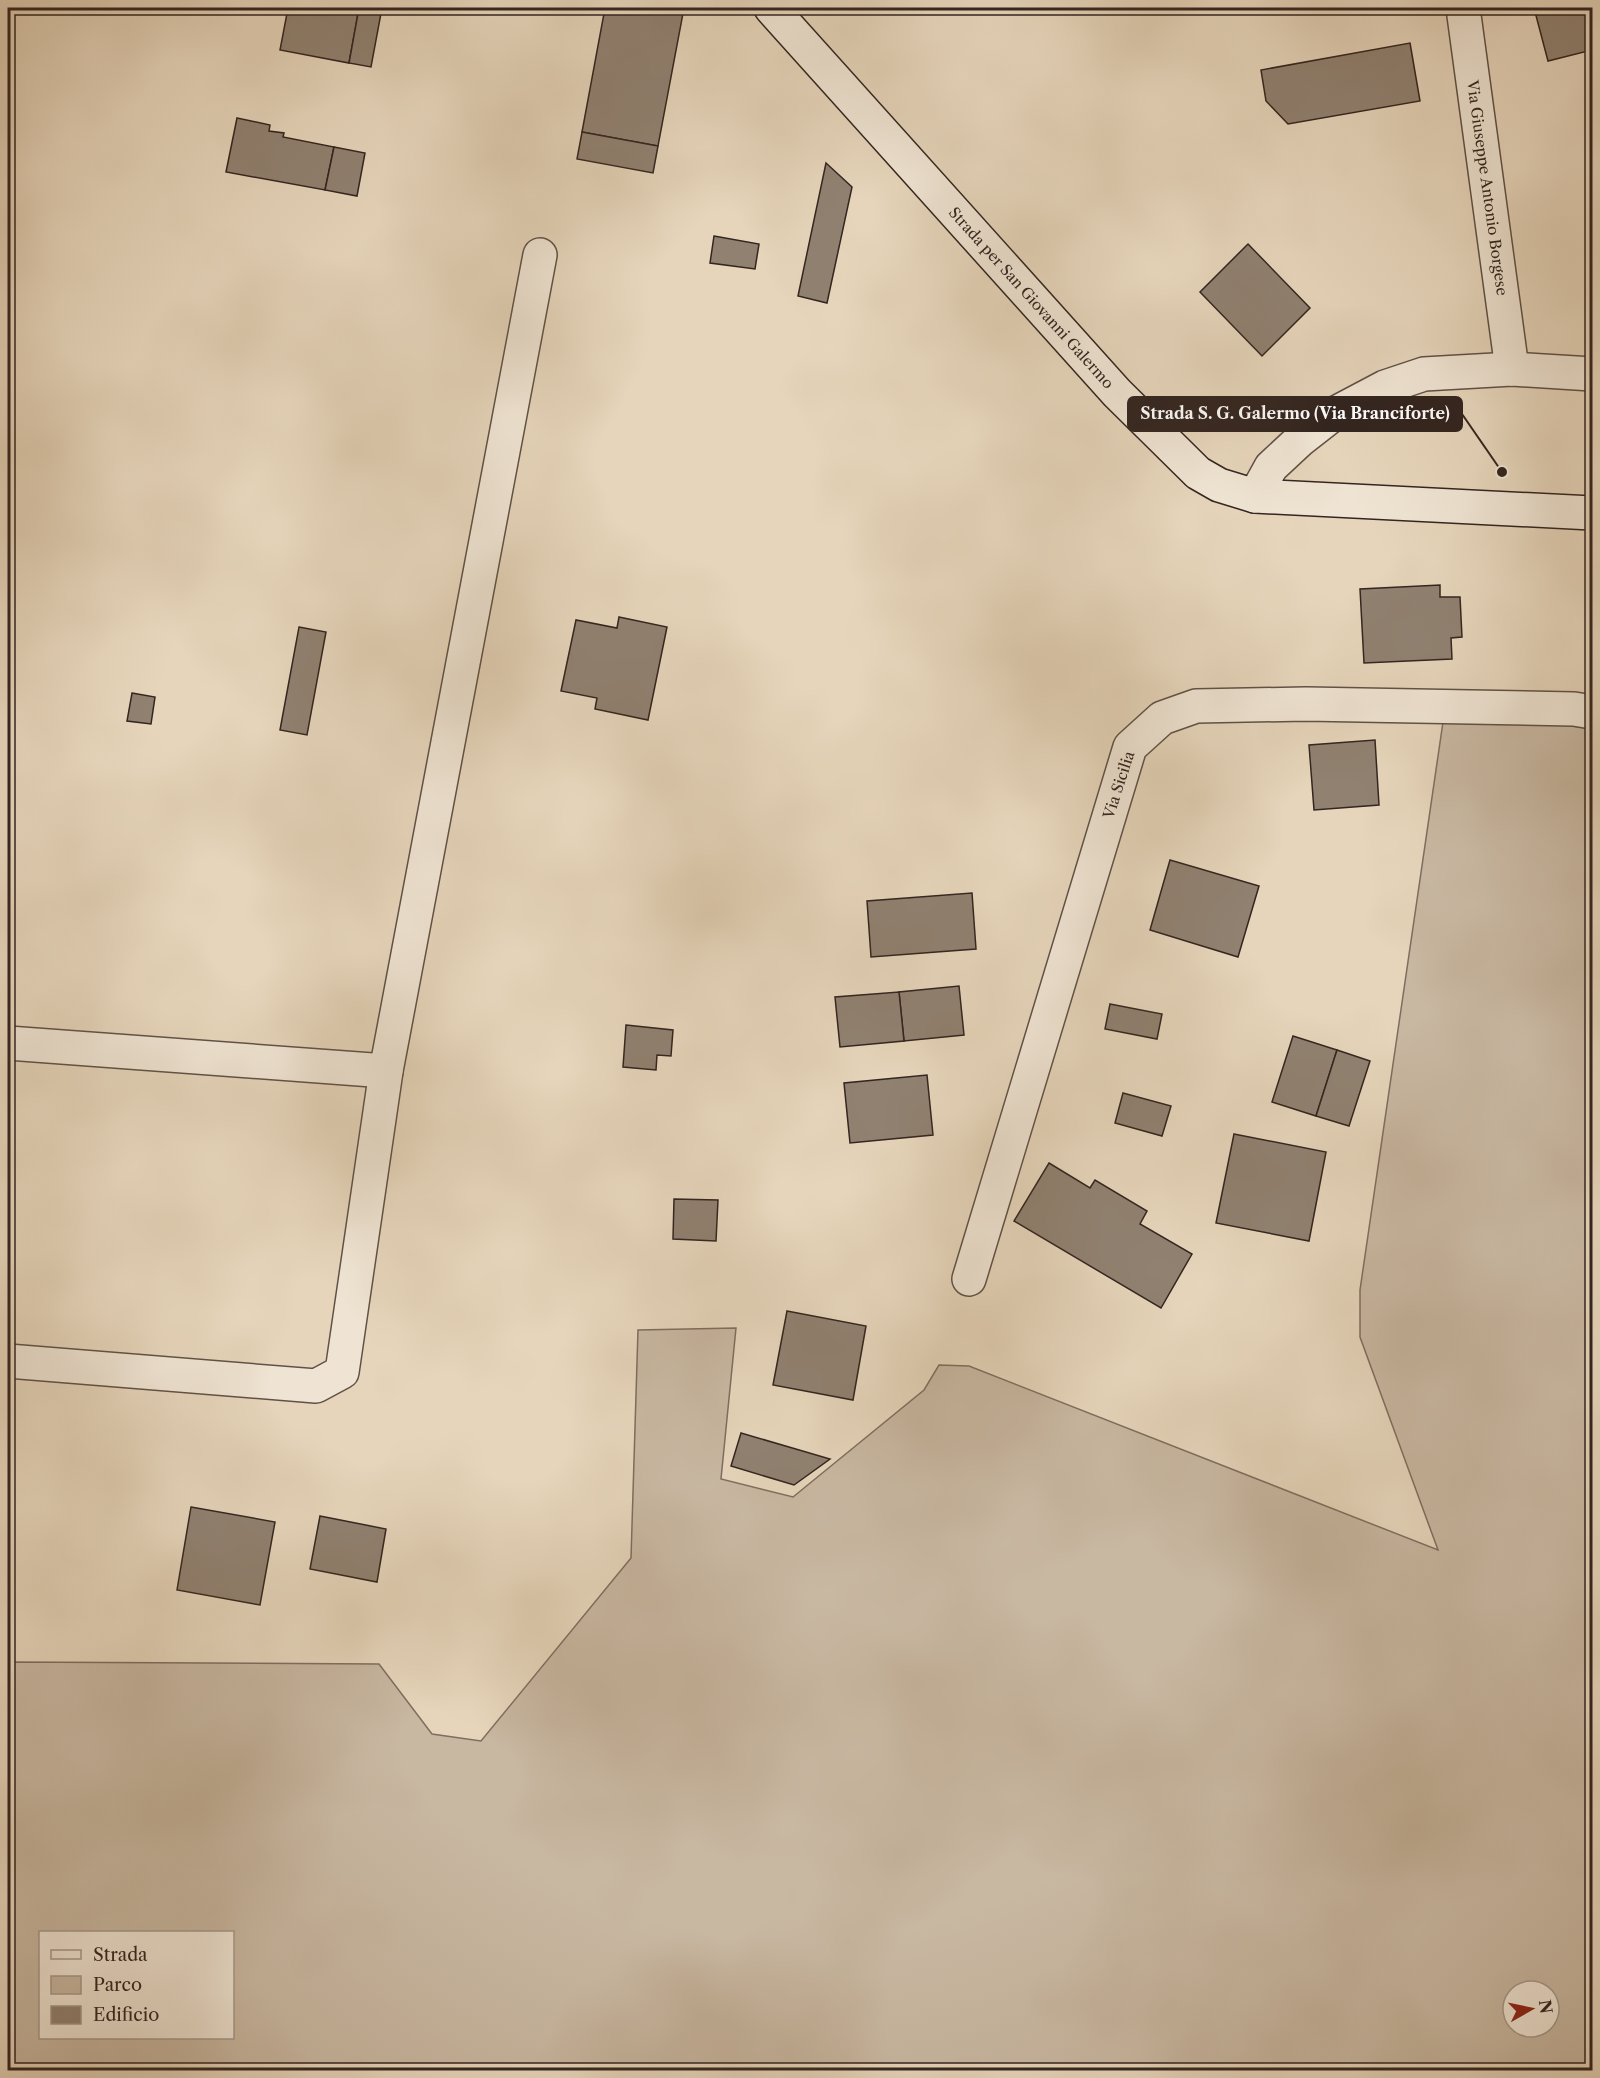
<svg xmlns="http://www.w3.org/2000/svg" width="1600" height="2078" viewBox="0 0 1600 2078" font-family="'Libre Caslon Text',serif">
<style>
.green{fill:#c8b7a1;stroke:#7e6e60;stroke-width:1.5;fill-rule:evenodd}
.building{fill:#908171;stroke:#332520;stroke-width:1.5}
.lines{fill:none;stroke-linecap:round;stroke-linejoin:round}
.street-casing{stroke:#605147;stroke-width:36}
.secondary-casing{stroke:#332520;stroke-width:36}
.street{stroke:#efe4d3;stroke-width:33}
.secondary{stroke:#efe4d3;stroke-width:33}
.labels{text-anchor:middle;stroke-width:5;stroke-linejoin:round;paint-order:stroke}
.street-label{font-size:15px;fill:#332520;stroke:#efe4d3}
.leader{fill:none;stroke:#332520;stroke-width:2}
.callout-dot{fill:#332520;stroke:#efe4d3;stroke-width:2}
.callout{fill:#332520;stroke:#332520;stroke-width:2}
.callout-label{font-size:16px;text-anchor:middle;font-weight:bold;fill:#fff}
</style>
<rect width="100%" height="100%" fill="#e6d5bb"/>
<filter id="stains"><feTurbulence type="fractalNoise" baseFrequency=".00333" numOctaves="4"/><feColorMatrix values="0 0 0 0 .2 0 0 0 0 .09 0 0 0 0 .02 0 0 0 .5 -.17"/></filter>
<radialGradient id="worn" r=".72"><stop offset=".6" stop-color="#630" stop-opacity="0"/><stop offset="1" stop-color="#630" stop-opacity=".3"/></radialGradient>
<path class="green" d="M 1443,722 L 1560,724 L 1592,729 L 1592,2070 L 8,2070 L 8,1662 L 379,1664 L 432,1734 L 481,1741 L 631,1558 L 638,1330 L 736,1328 L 721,1479 L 793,1497 L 924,1390 L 939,1365 L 969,1366 L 1438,1550 L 1360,1337 L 1360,1290 ZM 40,1932 L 232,1932 L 232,2038 L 40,2038 ZM 1513,1991 L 1549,1991 L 1549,2027 L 1513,2027 Z"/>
<g class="building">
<polygon points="288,8 359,8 349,63 280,50"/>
<polygon points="359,8 382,8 371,67 349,63"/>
<polygon points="605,8 684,8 658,146 582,132"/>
<polygon points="1534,8 1592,8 1592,50 1548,61"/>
<polygon points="1410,43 1420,101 1288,124 1266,101 1261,70"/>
<polygon points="237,118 270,125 269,131 284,133 283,137 334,147 325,190 226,172"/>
<polygon points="582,132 658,146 653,173 577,159"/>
<polygon points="334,147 365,153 357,196 325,190"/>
<polygon points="826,163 852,187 827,303 798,296"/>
<polygon points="714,236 759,244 755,269 710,263"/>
<polygon points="1248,244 1310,308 1262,356 1200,292"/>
<polygon points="1440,585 1440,597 1460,597 1462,637 1451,638 1452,659 1364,663 1360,589"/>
<polygon points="619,617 667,627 648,720 595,709 597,698 561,691 576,620 617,628"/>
<polygon points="299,627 326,632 307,735 280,730"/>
<polygon points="132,693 155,697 151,724 127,721"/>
<polygon points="1375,740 1379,805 1314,810 1309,745"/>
<polygon points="1170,860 1259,886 1238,957 1150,930"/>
<polygon points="972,893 976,949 871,957 867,901"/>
<polygon points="959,986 964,1035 904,1041 899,992"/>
<polygon points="899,992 904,1041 840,1047 835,997"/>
<polygon points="1110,1004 1162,1014 1157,1039 1105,1029"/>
<polygon points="626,1025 673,1030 671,1056 657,1055 656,1070 623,1067"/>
<polygon points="1293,1036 1337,1050 1316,1116 1272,1102"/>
<polygon points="1337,1050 1370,1061 1349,1126 1316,1116"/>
<polygon points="927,1075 933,1135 850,1143 844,1083"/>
<polygon points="1123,1093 1171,1106 1162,1136 1115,1123"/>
<polygon points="1234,1134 1326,1152 1309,1241 1216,1223"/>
<polygon points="1049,1163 1090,1188 1095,1180 1147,1211 1140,1224 1192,1254 1161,1308 1014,1221"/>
<polygon points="674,1199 718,1200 716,1241 673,1239"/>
<polygon points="787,1311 866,1326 853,1400 773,1385"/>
<polygon points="741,1433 830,1459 794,1485 731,1466"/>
<polygon points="191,1507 275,1522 260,1605 177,1590"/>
<polygon points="320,1516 386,1529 377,1582 310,1569"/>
</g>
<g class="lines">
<defs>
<g id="street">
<polyline points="1463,8 1512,369"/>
<polyline points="1255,496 1271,467 1300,440 1332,415 1385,387 1424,374 1512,369 1592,374"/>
<polyline points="8,1043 386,1071"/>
<polyline points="969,1279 1130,747 1162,718 1196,706 1306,704 1574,709 1592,712"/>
<polyline points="8,1361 316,1386 342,1372 386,1071 540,255"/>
</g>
<polyline id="secondary" points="771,8 1117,393 1198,473 1219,485 1255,496 1592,513"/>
</defs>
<use href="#street" class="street-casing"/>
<use href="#secondary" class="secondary-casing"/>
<use href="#street" class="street"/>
<use href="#secondary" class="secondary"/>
</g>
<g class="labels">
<g class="street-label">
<text transform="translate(1487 188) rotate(82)" y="5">Via Giuseppe Antonio Borgese</text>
<text transform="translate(1031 298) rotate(48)" y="5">Strada per San Giovanni Galermo</text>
<text transform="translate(1119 785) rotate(-72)" y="5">Via Sicilia</text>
</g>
</g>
<path class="leader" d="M1502 472L1462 414"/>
<circle class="callout-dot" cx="1502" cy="472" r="6"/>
<rect class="callout" x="1128" y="397" width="334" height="34" rx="6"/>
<g class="callout-label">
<text x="1295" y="419">Strada S. G. Galermo (Via Branciforte)</text>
</g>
<rect width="1600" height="2078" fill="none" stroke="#e6d5bb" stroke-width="30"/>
<rect x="9" y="9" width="1582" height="2060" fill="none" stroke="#332520" stroke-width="3"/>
<rect x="15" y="15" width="1570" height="2048" fill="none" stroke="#332520" stroke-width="1.5"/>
<rect x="39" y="1931" width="195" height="108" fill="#efe4d3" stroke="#a4988b" stroke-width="1.5"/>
<rect x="51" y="1950" width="30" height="9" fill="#efe4d3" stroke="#a4988b" stroke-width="1.5"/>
<text x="93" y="1961" font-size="18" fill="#332520">Strada</text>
<rect x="51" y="1976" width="30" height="18" fill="#c8b7a1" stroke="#a4988b" stroke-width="1.5"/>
<text x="93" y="1991" font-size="18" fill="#332520">Parco</text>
<rect x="51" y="2006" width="30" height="18" fill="#908171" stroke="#a4988b" stroke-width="1.5"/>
<text x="93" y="2021" font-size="18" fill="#332520">Edificio</text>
<g transform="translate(1531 2009) rotate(81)"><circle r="28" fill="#efe4d3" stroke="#a4988b" stroke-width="1.5"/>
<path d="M0-4.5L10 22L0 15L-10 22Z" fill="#8f2418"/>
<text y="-9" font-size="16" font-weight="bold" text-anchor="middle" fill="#332520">N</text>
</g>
<rect width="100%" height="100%" filter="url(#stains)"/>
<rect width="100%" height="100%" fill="url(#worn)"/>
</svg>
